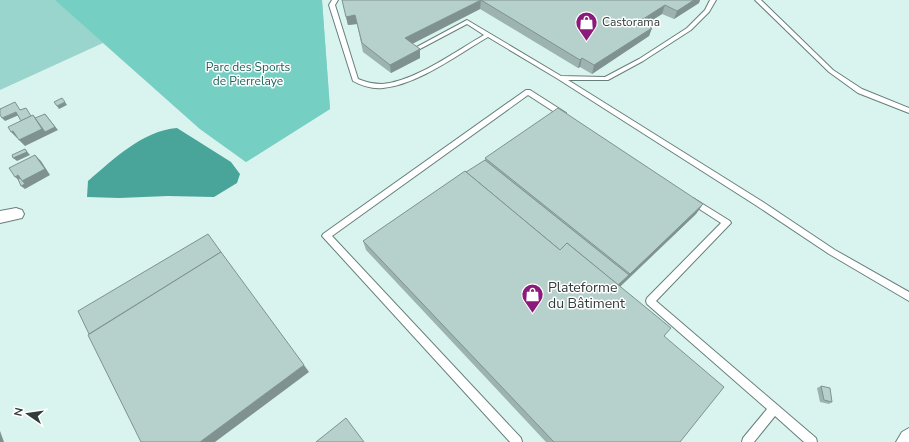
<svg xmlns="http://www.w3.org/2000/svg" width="909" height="442" viewBox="0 0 909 442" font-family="'Nunito Sans',sans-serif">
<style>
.green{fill:#99d5cc}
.forest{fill:#75cfc3}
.water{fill:#49a499}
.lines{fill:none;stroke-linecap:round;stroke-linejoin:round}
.lane-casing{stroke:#677f7b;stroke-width:2}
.street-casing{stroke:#677f7b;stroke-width:2}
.lane{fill:#fff;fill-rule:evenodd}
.street{fill:#fff;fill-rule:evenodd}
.wall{fill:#9db3af}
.shaded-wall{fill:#7f928f}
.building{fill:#b6d0cc;stroke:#7f928f}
.labels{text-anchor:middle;stroke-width:3;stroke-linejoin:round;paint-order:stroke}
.far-poi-label{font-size:12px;fill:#323c3a;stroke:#fff;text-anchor:start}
.far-park-label{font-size:12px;fill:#1a635b;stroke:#fff}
.poi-label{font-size:14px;fill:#323c3a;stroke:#fff;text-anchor:start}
</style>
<rect width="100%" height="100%" fill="#d9f4ef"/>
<polygon class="green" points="0,0 322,0 330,109 246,162 200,129 103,43 0,90"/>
<polygon class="forest" points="55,0 322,0 330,109 246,162 200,129"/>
<path class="water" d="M 177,128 L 231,162 L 240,174 L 237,183 L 214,197 L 168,196 L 119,198 L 87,197 L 88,181 C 114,159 142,131 177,128 Z"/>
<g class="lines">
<defs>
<g id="lane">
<path d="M 332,0 L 338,0 L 335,5 L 358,79 C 365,82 374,84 382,84 C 414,82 456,51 484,35 L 467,24 L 418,50 L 414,50 L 413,49 L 467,20 L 561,76 L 605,77 L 639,59 L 687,28 L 705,10 L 710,0 L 716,0 L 709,12 L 691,30 L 643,61 L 608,80 L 568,80 L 763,202 L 835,250 L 909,292 L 909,301 L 829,254 L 757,206 L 558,79 L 488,37 C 457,55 419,84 383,88 C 373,89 362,86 353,81 L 329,5 Z"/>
<polygon points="755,0 761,0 833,70 862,89 909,108 909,113 858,93 829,72"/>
<polygon points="526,90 530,90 566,113 566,117 562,117 528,95 332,236 521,438 522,442 510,442 322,236 323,234"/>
<polygon points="693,198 730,221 731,223 656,301 816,438 817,442 804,442 775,416 754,442 742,442 743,438 767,409 647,304 646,301 647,298 721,223 690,203 689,201 690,199"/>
</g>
<g id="street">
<polygon points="16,208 22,210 24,214 22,218 0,223 0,211"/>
<polygon points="909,428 909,442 896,442 902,432"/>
</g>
</defs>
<use href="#lane" class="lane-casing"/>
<use href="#street" class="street-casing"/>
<use href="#lane" class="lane"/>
<use href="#street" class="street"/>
</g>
<g class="wall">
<polygon points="342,0 700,0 699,3 674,19 662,14 646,24 652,28 649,36 592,74 580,67 578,68 480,9 412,44 420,49 420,58 391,73 363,52 357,24 348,25"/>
<polygon points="485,158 703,204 696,214 620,287 664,337 680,442 546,442 366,250 363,241 485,160"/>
<polygon points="821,386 832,402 829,404 820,402 817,388"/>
</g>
<g class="shaded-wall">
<polygon points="481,0 480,9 406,47 405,38"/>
<polygon points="694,0 700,0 699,3 674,19 677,11"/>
<polygon points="665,5 662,14 637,30 640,21"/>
<polygon points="355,15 357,24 348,25 346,17"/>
<polygon points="652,28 649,36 592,74 594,65"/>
<polygon points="420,49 420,58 391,73 390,65"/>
<polygon points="582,58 580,67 578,68 580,60"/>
<polygon points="65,102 67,105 59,109 57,106"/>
<polygon points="16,112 19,115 5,121 2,118"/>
<polygon points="45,114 58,130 25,146 19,140 33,115 38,121"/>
<polygon points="13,131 19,137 17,138 11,132"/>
<polygon points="25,149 30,155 17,161 13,158"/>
<polygon points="35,155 41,161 50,175 25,189 21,186 21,182 15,177 18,175"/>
<polygon points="703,204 696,214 613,293 617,286"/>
<polygon points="304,365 309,372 215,442 200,442"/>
<polygon points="0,431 4,442 0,442"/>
</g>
<g class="building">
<polygon points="342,0 694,0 677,11 665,5 640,21 652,28 594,65 582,58 580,60 481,0 405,38 420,49 390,65 362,43 355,15 346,17"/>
<polygon points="62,98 65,102 57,106 54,102"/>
<polygon points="15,102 20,110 26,108 31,116 21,121 16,112 2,118 0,115 0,109"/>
<polygon points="558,108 703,204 630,274 485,158"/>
<polygon points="45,114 55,127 45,132 35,118"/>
<polygon points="33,115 42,129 19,140 13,131 11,132 8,127"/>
<polygon points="25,149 27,152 13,158 12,155"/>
<polygon points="35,155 45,169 22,181 18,175 15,177 9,168"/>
<polygon points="485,160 629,275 618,285 567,243 560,250 466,172"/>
<polygon points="465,171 560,250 567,243 671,328 664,336 724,387 680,442 554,442 363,241"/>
<polygon points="20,178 25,184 21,186 18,179"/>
<polygon points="208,234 221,252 89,334 78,311"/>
<polygon points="221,252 304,365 200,442 141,442 88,335"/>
<polygon points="821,386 830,388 832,402 824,400"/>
<polygon points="346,418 364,442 316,442"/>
</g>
<defs>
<symbol id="shop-pin" viewBox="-11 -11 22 30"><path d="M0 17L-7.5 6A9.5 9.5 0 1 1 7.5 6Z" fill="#8c1a7c" stroke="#fff"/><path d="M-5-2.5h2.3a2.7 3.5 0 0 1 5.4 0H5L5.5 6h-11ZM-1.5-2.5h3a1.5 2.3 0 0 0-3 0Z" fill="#fff"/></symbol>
</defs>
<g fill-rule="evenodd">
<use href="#shop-pin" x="574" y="10" width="25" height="34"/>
<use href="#shop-pin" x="520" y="282" width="25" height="34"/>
</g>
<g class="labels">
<g class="far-poi-label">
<text x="602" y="26">Castorama</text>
</g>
<g class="far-park-label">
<text x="248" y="71">Parc des Sports<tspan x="248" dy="14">de Pierrelaye</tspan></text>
</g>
<g class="poi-label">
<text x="548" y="292">Plateforme<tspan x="548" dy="16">du Bâtiment</tspan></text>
</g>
</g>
<g transform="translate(28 414) rotate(283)" stroke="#ffffff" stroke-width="3" paint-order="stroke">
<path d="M0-3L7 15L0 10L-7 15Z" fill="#323c3a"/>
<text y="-6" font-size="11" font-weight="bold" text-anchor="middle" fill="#323c3a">N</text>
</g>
</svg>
